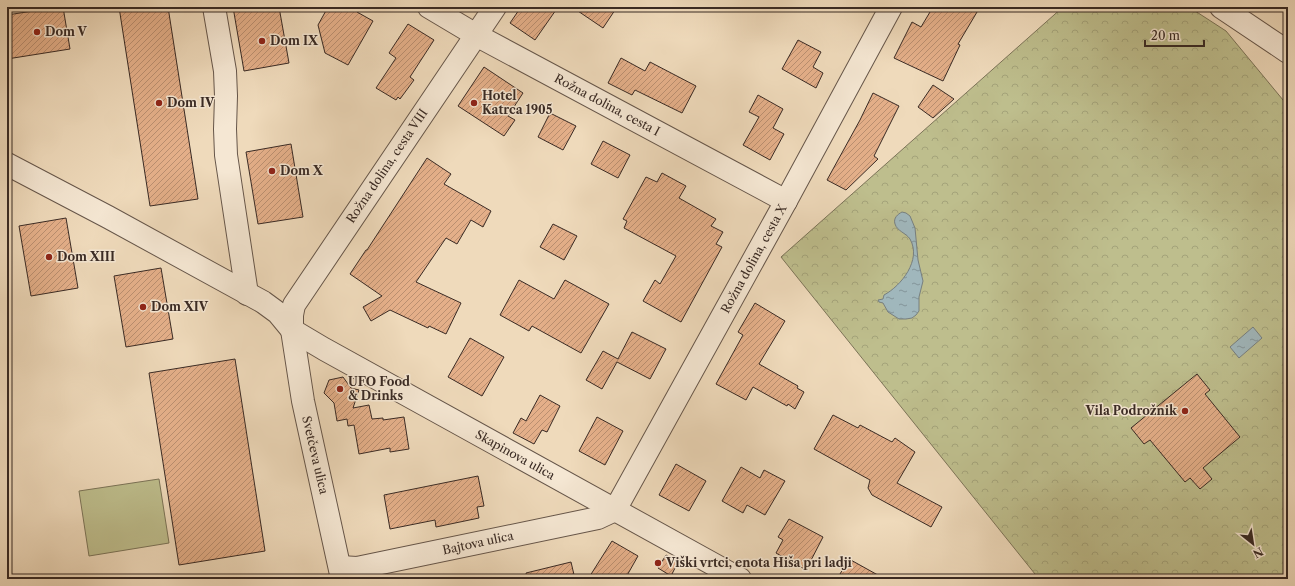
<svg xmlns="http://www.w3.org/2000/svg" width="1295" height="586" viewBox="0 0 1295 586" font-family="'Libre Caslon Text',serif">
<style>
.grass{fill:#bebe8d;stroke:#7c7458}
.park{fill:url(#park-crowns);stroke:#7c7458}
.water{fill:url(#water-ripples);stroke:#777f7f}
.building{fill:url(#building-hatch);stroke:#392a24}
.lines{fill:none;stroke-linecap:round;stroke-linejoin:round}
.minor-casing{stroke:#66564a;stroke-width:24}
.minor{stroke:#f5e7d3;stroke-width:22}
.poi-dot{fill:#8f2418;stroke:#f5e7d3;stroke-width:1.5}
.labels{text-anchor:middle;stroke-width:3;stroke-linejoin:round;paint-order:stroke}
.poi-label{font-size:12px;font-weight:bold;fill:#392a24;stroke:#f5e7d3;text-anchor:start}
.street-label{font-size:12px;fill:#392a24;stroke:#f5e7d3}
</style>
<defs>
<pattern id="park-crowns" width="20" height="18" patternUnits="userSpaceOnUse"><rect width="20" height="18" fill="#bebe8d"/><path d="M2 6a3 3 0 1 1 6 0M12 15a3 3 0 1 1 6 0" fill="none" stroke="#a4a37a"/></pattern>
<pattern id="water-ripples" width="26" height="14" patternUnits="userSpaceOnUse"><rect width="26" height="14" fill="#a0b7bc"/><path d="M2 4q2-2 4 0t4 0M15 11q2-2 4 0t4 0" fill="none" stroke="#839599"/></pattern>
<pattern id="building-hatch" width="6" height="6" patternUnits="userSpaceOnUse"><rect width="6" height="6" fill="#e4af89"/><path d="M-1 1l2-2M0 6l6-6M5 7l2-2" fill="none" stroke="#ba8f70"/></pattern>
</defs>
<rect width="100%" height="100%" fill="#efdabb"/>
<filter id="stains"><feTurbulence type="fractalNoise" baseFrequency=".005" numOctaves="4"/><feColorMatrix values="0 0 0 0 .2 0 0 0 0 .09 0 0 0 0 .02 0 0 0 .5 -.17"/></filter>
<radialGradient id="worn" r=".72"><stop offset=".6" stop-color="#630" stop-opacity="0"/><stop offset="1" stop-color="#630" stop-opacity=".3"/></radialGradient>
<polygon class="grass" points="159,479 169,543 89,556 79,491"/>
<polygon class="park" points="1063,7 1189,7 1226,31 1288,106 1288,579 1039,579 781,257"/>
<g class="water">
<path d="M 902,212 L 906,213 L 910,216 L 915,228 L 918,260 L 923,281 L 919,297 L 919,311 L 916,315 L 912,318 L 906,319 L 899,319 L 888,312 L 883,303 L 879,302 L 878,300 L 883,299 L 884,295 C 901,286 922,260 910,239 C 906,233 897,231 895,224 C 893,218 898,214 902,212 Z"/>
<polygon points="1253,327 1262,338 1239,358 1230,347"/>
</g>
<g class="building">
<polygon points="59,7 63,7 70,49 7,59 7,15"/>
<polygon points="119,7 168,7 198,199 150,206"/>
<polygon points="233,7 279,7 289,63 244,71"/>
<polygon points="328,7 360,7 357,12 373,21 348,65 325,53 318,25"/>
<polygon points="521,7 558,7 535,40 510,23"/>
<polygon points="572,7 617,7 603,28"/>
<polygon points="933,7 980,7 958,44 960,45 943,81 894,58 912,22 921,27"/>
<polygon points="408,24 434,40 410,77 414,80 400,99 398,97 396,100 376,88 396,58 389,53"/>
<polygon points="798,40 821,52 813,67 823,73 816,88 782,69"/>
<polygon points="621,58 645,71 650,62 696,86 682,113 635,90 632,95 608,83"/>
<polygon points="484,67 523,93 508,116 515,120 504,136 458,106"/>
<polygon points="933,85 954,99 933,118 918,107"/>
<polygon points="873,93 899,106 874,156 878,159 846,190 827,180 860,120"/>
<polygon points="758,95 783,109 773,128 784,134 770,160 743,145 759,117 749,112"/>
<polygon points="550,113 576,126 563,150 538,137"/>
<polygon points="603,141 630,155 618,178 591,164"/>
<polygon points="291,144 303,217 258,224 246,152"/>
<polygon points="427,158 451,174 444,184 491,211 483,227 471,220 457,244 446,238 416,282 461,303 446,334 429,326 428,328 390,310 371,321 363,307 382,296 350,274 366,250 367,250"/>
<polygon points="662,173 686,186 679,198 716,219 711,226 723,232 716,244 722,247 681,322 643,301 655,280 660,284 676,256 624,228 627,221 623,219 646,177 657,182"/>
<polygon points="66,218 78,288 31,296 19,226"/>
<polygon points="553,224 577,236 564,260 540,247"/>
<polygon points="161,268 173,339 126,347 114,276"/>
<polygon points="519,280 554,299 565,280 609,304 581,353 532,326 529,331 500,315"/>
<polygon points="755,303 785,321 759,364 798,386 797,388 804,392 795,409 788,404 787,406 753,387 746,400 716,384 743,335 738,332"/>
<polygon points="632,332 666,349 650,379 617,362 602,389 586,380 603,351 618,359"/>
<polygon points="470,338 504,357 482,396 448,377"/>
<polygon points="235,359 265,551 179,565 149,373"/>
<polygon points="1197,374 1210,390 1205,394 1240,437 1203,468 1212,479 1200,489 1190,478 1185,482 1150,440 1144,444 1131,428"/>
<polygon points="343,377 351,388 359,390 353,408 369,405 372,419 383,418 383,420 404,417 409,449 390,452 390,448 359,454 354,425 348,426 347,419 337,421 334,403 324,393 329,380"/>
<polygon points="540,395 560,406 547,432 542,430 534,444 513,433 521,418 526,421"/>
<polygon points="833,415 858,428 860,425 892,442 895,438 915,452 897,483 942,507 931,527 872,495 868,488 870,480 814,449"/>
<polygon points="597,417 623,431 605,465 579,451"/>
<polygon points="676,464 706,481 689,511 659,495"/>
<polygon points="741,467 760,478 764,470 785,481 765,515 747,505 743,513 722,501"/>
<polygon points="478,476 484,506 477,507 479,518 436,527 435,520 390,529 384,495"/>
<polygon points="789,519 823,537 806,570 776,553 783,540 778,537"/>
<polygon points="612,541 638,556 625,579 588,579"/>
<polygon points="666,555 678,562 671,576 658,568"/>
<polygon points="849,559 885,579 837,579"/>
<polygon points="571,562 575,579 527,579 526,573"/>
</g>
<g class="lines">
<defs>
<g id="minor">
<polyline points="214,7 225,71 226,96 225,129 226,155 247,294"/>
<polyline points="429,7 476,35 786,201"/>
<polyline points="1221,7 1288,52"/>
<polyline points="7,164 108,217 263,302 278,313 292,330 324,349 740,579"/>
<polyline points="340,567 357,568 598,518 615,510 786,201 891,7"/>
<polyline points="342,579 303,401 292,330 292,315 294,305 495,7"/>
</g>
</defs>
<use href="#minor" class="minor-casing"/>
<use href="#minor" class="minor"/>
</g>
<g class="poi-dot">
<circle cx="37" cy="32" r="4"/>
<circle cx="262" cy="41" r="4"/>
<circle cx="159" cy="103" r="4"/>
<circle cx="474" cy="103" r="4"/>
<circle cx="272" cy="171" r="4"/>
<circle cx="49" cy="257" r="4"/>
<circle cx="143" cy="307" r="4"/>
<circle cx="340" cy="389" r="4"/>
<circle cx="1185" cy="411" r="4"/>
<circle cx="658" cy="563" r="4"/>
</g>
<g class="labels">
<g class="poi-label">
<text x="45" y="36">Dom V</text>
<text x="270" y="45">Dom IX</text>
<text x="482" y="100">Hotel<tspan x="482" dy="14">Katrca 1905</tspan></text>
<text x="167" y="107">Dom IV</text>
<text x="280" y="175">Dom X</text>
<text x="57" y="261">Dom XIII</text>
<text x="151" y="311">Dom XIV</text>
<text x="348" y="386">UFO Food<tspan x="348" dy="14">&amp; Drinks</tspan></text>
<text x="1177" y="415" text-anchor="end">Vila Podrožnik</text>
<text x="666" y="567">Viški vrtci, enota Hiša pri ladji</text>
</g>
<g class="street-label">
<text transform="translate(607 105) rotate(28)" y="4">Rožna dolina, cesta I</text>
<text transform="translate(387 166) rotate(-56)" y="4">Rožna dolina, cesta VIII</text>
<text transform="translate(754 259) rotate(-61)" y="4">Rožna dolina, cesta X</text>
<text transform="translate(315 455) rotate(77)" y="4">Svetčeva ulica</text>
<text transform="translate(515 455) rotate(29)" y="4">Skapinova ulica</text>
<text transform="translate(478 543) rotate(-12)" y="4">Bajtova ulica</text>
</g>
</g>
<rect width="1295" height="586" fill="none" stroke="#efdabb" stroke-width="24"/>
<rect x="8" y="8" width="1279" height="570" fill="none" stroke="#392a24" stroke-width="2"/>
<rect x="12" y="12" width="1271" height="562" fill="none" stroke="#392a24"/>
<g transform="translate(1253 544) rotate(150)" stroke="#f5e7d3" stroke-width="3" paint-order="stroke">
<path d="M0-3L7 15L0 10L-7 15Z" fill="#392a24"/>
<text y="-6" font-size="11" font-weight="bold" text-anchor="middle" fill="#392a24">N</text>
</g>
<path d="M1145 40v6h59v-6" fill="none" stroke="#392a24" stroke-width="2"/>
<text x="1151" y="40" font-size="12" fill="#392a24" stroke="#f5e7d3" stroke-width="3" paint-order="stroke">20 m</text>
<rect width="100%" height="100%" filter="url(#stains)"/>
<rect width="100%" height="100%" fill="url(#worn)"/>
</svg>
